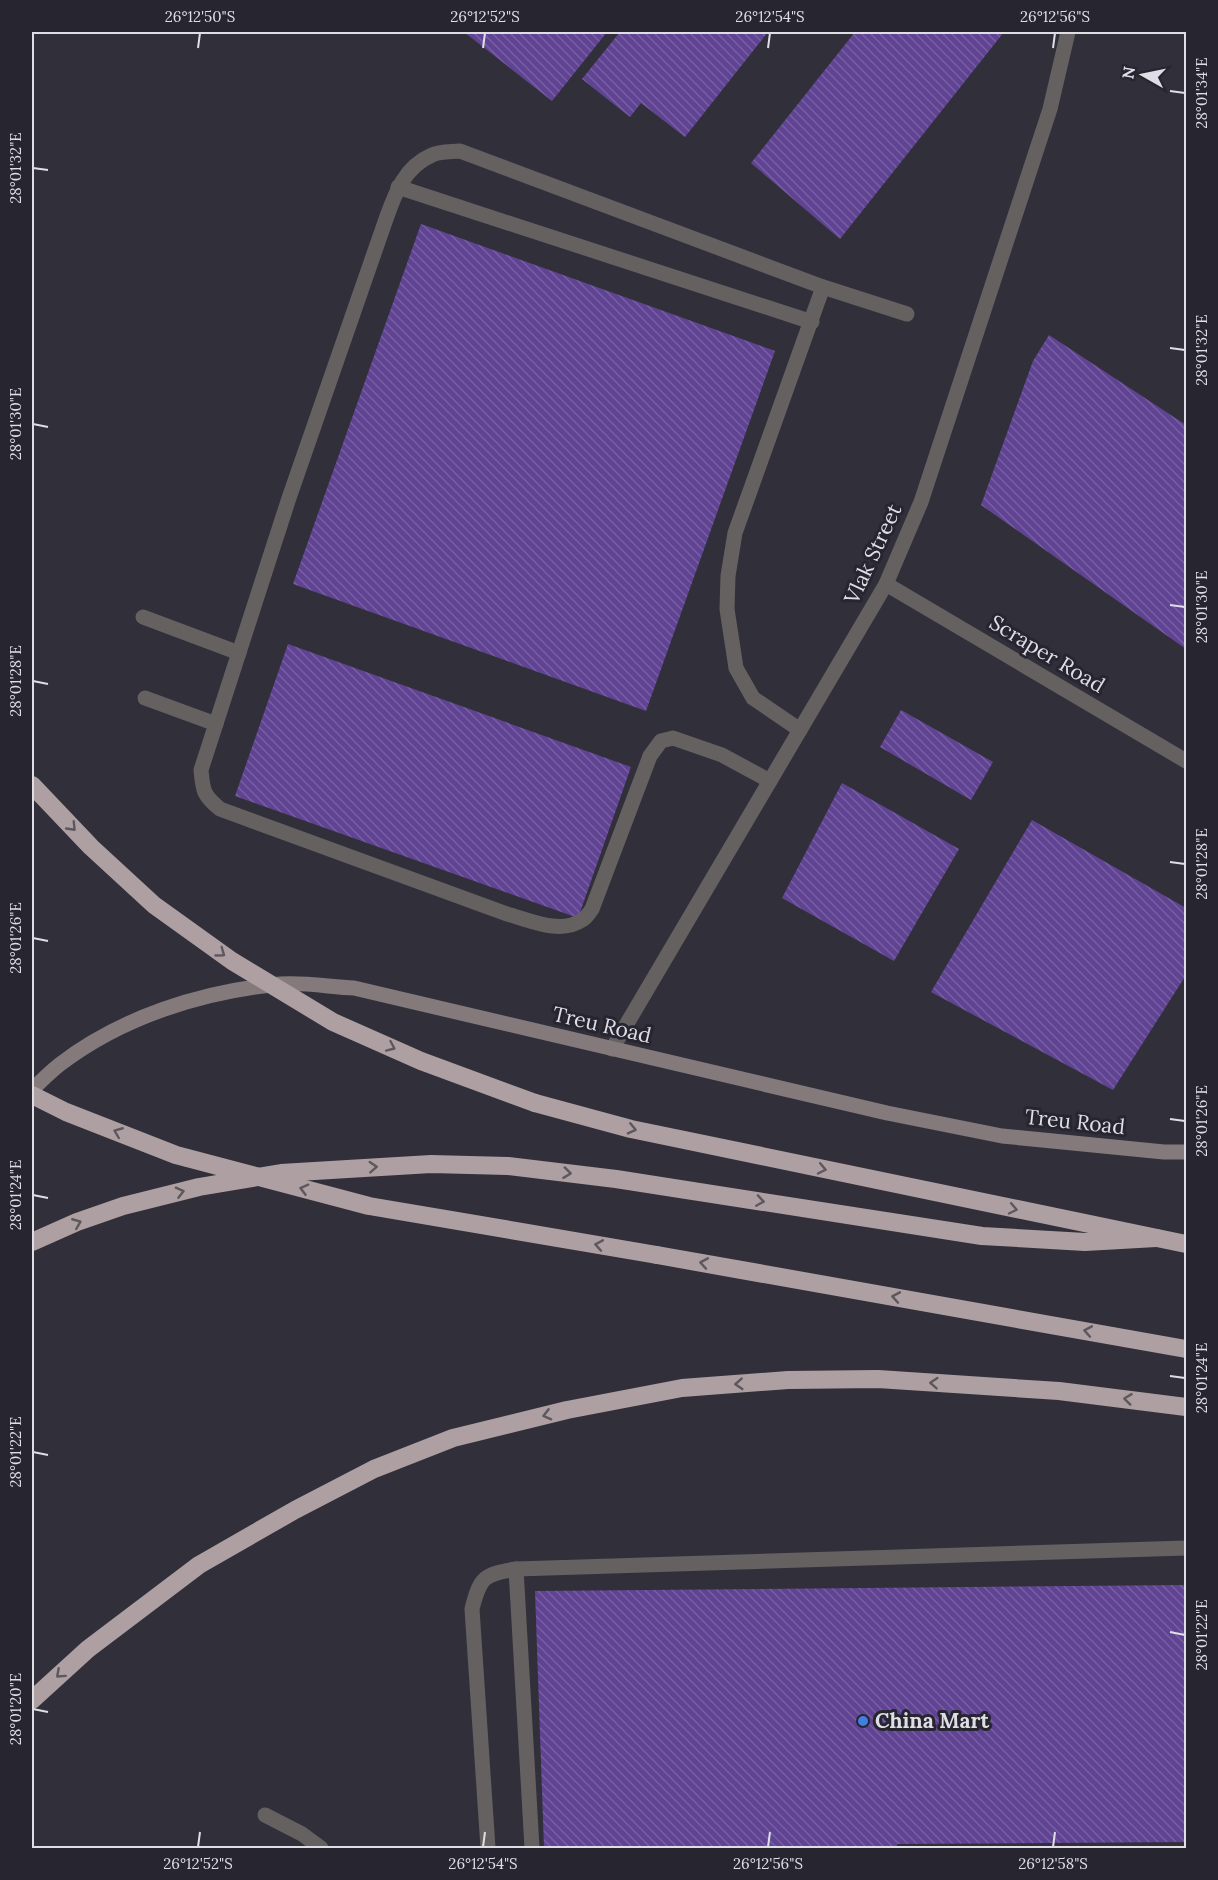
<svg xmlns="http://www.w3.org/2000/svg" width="1218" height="1880" viewBox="0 0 1218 1880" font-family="Lora,serif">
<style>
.building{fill:url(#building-back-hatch)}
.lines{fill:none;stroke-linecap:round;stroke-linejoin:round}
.lane{stroke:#666161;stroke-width:15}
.secondary{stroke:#847a7b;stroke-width:15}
.highway{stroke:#aea0a2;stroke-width:18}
.highway-bridge{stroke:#aea0a2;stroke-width:18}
.oneway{stroke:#5d575e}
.ticks{fill:none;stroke:#dfdee5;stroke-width:2}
.shop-dot{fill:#3f7fe0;stroke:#272630;stroke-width:2}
.labels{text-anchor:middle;stroke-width:6;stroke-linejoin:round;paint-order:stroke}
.street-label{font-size:21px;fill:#dfdee5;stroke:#272630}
.poi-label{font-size:21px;font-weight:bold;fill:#dfdee5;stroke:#272630;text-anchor:start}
.neatline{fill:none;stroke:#dfdee5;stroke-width:2}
.ticks-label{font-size:15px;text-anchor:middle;fill:#dfdee5}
</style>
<defs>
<pattern id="building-back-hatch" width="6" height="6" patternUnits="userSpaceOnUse" patternTransform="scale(1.5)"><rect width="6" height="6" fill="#604493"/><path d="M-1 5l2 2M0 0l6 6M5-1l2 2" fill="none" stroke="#765fa2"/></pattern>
</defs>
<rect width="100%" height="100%" fill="#31303a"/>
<g class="building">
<polygon points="464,32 607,32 552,101"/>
<polygon points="620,32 768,32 685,137 641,103 630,117 582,79"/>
<polygon points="855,32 1004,32 840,239 751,163"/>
<polygon points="421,224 775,351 646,711 293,584"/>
<polygon points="1049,335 1186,425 1186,649 981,505 1033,361"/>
<polygon points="288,644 631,767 578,918 235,796"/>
<polygon points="901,710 993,762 971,800 880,747"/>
<polygon points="842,783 959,849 894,961 782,898"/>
<polygon points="1032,820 1186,908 1186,975 1113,1090 931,992"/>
<polygon points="1186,1585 1186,1842 897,1844 897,1848 544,1848 535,1591"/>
</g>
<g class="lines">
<g class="lane">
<polyline points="398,187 812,322"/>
<polyline points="823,287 907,314"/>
<polyline points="886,584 1186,761"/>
<polyline points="143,617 239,653"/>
<polyline points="145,698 216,724"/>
<path d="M 770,781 L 722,755 L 673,738 L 661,741 L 650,756 L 592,909 C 589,913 586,918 582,920 C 561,935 529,920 507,914 L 220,809 C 203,795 203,791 201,770 L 289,498 L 386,219 C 395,194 404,167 432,155 C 440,151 452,152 460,151 L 823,287 L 735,533 L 728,576 L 727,609 L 736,668 L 753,698 L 800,730"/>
<polyline points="612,1049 886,584 921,502 1050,109 1068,32"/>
<polyline points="516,1569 532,1848"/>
<polyline points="265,1815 302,1834 321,1848"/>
<path d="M 488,1848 L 472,1609 C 480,1577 484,1574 516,1569 L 1186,1548"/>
</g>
<path class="secondary" d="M 32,1090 C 40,1082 49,1073 59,1065 C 121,1017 203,991 281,984 C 303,982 331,987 354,988 L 887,1113 L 1002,1136 L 1164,1152 L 1186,1152"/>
<g class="highway">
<polyline points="535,1103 631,1129 1186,1244"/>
<polyline points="32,1242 77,1222 123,1206 199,1187 281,1173 431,1164 508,1166 616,1179 982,1236 1085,1242 1156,1238"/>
<polyline points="657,1255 1186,1349"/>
<polyline points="32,1700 88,1649 199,1565 295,1510 374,1469 453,1438 567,1410 682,1388 788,1380 878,1379 1059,1391 1186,1407"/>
</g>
<g class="highway-bridge">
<polyline points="32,785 91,847 154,905 232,961 333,1022 421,1061 535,1103"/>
<polyline points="32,1095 66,1112 176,1155 369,1206 657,1255"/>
</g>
</g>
<defs><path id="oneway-chevron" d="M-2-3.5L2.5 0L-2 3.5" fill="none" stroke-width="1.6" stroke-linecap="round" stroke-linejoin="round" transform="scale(1.5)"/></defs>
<g class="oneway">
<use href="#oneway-chevron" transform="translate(72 827) rotate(46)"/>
<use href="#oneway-chevron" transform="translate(221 953) rotate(36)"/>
<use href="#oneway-chevron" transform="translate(391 1047) rotate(24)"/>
<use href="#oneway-chevron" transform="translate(632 1129) rotate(13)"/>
<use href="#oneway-chevron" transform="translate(118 1132) rotate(-158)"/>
<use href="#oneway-chevron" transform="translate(373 1167) rotate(-3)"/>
<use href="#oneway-chevron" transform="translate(822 1169) rotate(12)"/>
<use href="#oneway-chevron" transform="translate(567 1173) rotate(7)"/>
<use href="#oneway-chevron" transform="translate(304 1189) rotate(-165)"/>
<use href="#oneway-chevron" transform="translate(180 1192) rotate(-14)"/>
<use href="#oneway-chevron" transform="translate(760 1201) rotate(9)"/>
<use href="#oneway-chevron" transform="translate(1013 1209) rotate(12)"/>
<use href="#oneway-chevron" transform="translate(77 1223) rotate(-22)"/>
<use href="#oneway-chevron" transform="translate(599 1245) rotate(-170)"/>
<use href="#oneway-chevron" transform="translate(704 1263) rotate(-170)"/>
<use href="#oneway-chevron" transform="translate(896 1297) rotate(-170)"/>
<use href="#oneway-chevron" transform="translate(1088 1331) rotate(-170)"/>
<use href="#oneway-chevron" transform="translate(934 1383) rotate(-176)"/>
<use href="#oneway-chevron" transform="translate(739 1384) rotate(176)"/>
<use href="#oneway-chevron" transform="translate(1128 1399) rotate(-173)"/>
<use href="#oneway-chevron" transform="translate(547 1415) rotate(166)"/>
<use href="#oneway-chevron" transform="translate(60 1674) rotate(138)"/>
</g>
<path class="ticks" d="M 198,48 L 200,33M 483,48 L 485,33M 768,48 L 770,33M 1053,48 L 1055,33M 1170,91 L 1185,93M 33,168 L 48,170M 1170,348 L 1185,350M 33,424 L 48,427M 1170,605 L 1185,607M 33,681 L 48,684M 1170,862 L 1185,864M 33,938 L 48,941M 1170,1119 L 1185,1121M 33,1195 L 48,1198M 1170,1376 L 1185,1378M 33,1452 L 48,1455M 1170,1632 L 1185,1635M 33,1709 L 48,1712M 198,1847 L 200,1832M 483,1847 L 485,1832M 768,1847 L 770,1832M 1053,1847 L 1055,1832"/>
<circle class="shop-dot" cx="863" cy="1721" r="6"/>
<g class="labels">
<g class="street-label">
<text transform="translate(873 554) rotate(-65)" y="7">Vlak Street</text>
<text transform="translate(1047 654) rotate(31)" y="7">Scraper Road</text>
<text transform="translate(602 1025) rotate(13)" y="7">Treu Road</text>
<text transform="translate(1075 1122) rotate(6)" y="7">Treu Road</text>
</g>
<g class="poi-label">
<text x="875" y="1728">China Mart</text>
</g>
</g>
<rect width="1218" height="1880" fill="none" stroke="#272630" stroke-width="66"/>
<g transform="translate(1143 75) rotate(279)" stroke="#272630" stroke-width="4.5" paint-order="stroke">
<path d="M0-4.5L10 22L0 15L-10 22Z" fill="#dfdee5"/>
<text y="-9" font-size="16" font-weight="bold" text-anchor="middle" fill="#dfdee5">N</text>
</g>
<rect x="33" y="33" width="1152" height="1814" class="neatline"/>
<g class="ticks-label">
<text x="200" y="22">26°12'50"S</text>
<text x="485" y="22">26°12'52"S</text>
<text x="770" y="22">26°12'54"S</text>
<text x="1055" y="22">26°12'56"S</text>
<text transform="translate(1202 93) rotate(-90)" y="5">28°01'34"E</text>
<text transform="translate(16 168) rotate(-90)" y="5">28°01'32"E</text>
<text transform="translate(1202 350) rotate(-90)" y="5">28°01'32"E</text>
<text transform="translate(16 424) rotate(-90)" y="5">28°01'30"E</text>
<text transform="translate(1202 607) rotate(-90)" y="5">28°01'30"E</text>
<text transform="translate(16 681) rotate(-90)" y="5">28°01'28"E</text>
<text transform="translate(1202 864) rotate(-90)" y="5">28°01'28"E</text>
<text transform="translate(16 938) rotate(-90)" y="5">28°01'26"E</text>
<text transform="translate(1202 1121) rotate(-90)" y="5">28°01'26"E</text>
<text transform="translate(16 1195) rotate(-90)" y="5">28°01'24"E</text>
<text transform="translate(1202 1378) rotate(-90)" y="5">28°01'24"E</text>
<text transform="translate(16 1452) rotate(-90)" y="5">28°01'22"E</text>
<text transform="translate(1202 1635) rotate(-90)" y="5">28°01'22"E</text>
<text transform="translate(16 1709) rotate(-90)" y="5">28°01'20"E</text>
<text x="198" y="1869">26°12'52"S</text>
<text x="483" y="1869">26°12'54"S</text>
<text x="768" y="1869">26°12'56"S</text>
<text x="1053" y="1869">26°12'58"S</text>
</g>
</svg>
